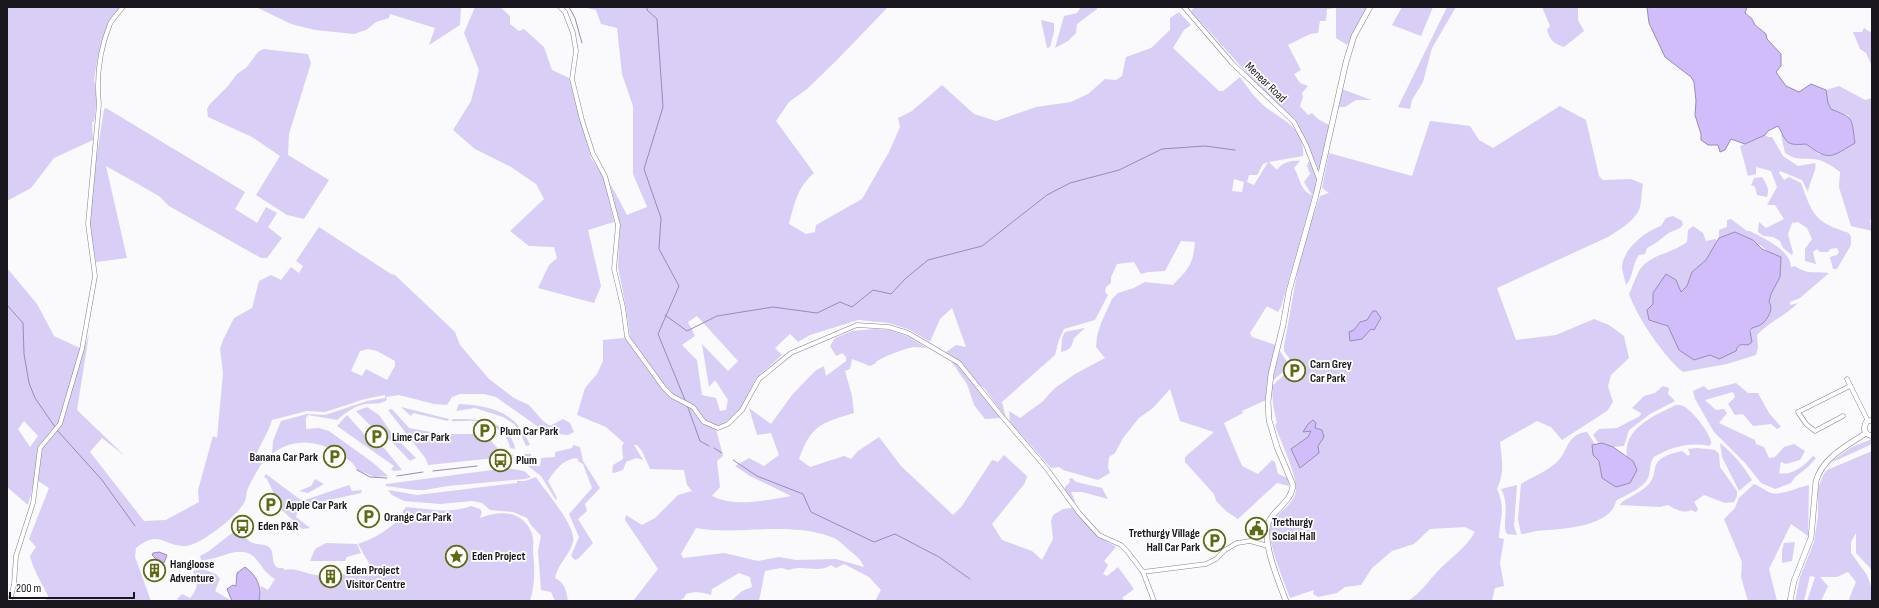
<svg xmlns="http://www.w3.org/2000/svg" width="1879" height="608" viewBox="0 0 1879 608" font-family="'Sofia Sans Condensed',sans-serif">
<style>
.green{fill:#d9cef5;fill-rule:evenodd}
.water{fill:#d0bdf9;stroke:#998bb7}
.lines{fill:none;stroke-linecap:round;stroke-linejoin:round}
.stream{stroke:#998bb7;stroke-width:1}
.minor-casing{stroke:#858190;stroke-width:5}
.tertiary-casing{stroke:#858190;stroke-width:6}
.minor{stroke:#fff;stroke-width:4}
.tertiary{stroke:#fff;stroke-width:5}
.labels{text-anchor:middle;stroke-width:3.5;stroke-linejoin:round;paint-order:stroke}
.street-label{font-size:12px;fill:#19171d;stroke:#fff}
.poi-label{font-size:12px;font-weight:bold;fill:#19171d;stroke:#fff;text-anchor:start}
</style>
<rect width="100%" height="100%" fill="#faf9fc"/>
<g class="green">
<polygon points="7,7 123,7 109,22 97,61 94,80 97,98 94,122 92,122 93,140 54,158 31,188 7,201"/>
<polygon points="256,7 461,7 460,25 429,45 435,28 390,14 389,18 376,22 366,30 354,34 315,30 291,24"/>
<polygon points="475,7 500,7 510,16 510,24 519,31 524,29 544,47 552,70 569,78 591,158 603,176 614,222 588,230 601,286 594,303 538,288 549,265 557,258 554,247 529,246 510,231 544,199 536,184 511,167 475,149 453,130 471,101 479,70 464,33"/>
<path d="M 582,7 L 888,7 L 837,60 L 807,89 L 789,102 L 776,121 L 814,173 C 797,188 795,202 789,224 L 806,234 L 815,232 L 816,225 L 862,199 L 889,152 L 900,127 L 898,118 L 912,111 L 942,85 L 974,114 L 996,121 L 1036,107 L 1071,102 L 1088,94 L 1105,79 L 1116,80 L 1122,76 L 1126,57 L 1151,48 L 1170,30 L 1170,18 L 1179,12 L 1191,25 L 1184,30 L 1173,48 L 1219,91 L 1223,91 L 1240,77 C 1246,85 1252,94 1259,101 C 1276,119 1306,124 1303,156 L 1269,162 L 1277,170 C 1282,162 1292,160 1300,161 L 1294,168 C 1300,177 1300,191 1312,195 L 1304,182 L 1310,174 L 1307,166 L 1308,162 L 1310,162 L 1316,177 L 1315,188 L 1281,307 L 1278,312 L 1267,306 L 1250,333 L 1252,337 L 1276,345 L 1267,383 L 1266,400 L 1242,411 L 1243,413 L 1224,423 L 1242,466 L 1258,474 L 1272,460 L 1275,462 L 1278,474 L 1288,478 L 1289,486 L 1277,483 L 1238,519 L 1226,511 L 1216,501 L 1214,494 L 1185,462 L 1185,457 L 1214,432 L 1180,421 L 1170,389 L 1153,408 L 1139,418 L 1123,438 L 1115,453 L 1109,457 L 1108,467 L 1110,473 L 1098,480 L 1063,470 L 1059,467 L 1051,468 L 1010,422 L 1009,411 L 1020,418 L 1042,402 L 1055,388 L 1075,374 L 1105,358 L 1096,347 L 1097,336 L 1101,323 L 1112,299 L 1118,293 L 1134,288 L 1145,282 L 1173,285 C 1189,268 1193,265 1195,242 L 1181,241 L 1165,271 L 1148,272 L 1141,274 L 1134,262 L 1117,264 L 1111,277 L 1111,283 L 1106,287 L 1105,292 L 1108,295 L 1095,320 L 1064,329 L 1059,340 L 1055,355 L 1002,402 L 1006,418 L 984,388 L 979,385 L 960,361 L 946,352 L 956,345 L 966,347 L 952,308 L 940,319 L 930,342 L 910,330 L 889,323 L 858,320 L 810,335 L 798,342 L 790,334 L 775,348 L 782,355 L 756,378 L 741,409 L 730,419 L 718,427 L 715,425 L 723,456 L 717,461 L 720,487 L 712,496 C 736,508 766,500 791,496 L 750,476 L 735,466 L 749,458 L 764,466 L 779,455 L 771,433 L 757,435 L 749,408 L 771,424 L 792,395 L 815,371 L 824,366 L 826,376 L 846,361 L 846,357 L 842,353 L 836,356 L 830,346 L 835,338 L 852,331 L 874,329 L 889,330 L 907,336 L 927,348 C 923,348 918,347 914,347 C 906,348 882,357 876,362 L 876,363 L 870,366 L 852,359 L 850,369 L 845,371 L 852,396 L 854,413 C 821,423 811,425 799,459 L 810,467 L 844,456 L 851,459 L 858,451 L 879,437 L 901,466 L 953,515 L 962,506 L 992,460 L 998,462 L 1004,455 L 1027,476 L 1025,483 L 992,524 L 1002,540 L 1032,551 L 1042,560 L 1053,539 L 1051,521 L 1053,515 L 1063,509 L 1072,508 L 1099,537 L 1116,547 L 1104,561 L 1108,565 L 1103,574 L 1107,576 L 1118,567 L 1134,589 L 1122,598 L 1124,600 L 1139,600 L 1140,601 L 875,601 L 881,590 L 869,577 L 844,564 L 836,568 L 831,565 C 818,574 803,564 789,570 L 781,568 L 765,571 L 759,601 L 731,601 L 742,591 L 752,587 L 750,577 L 739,573 L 712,589 L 711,595 C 703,592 694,591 686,594 L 684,598 L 679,601 L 633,601 L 658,569 L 625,520 L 626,515 L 642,525 L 655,518 L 678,495 L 692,491 L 687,485 L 684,470 L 650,469 L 642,451 L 637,445 L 634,445 L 643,460 L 636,458 L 626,462 L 623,470 L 614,473 L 612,472 L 613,465 L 623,459 L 622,446 L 624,443 L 606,427 L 577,415 L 585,388 L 597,374 L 603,361 L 603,340 L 623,338 L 632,341 L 630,336 L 626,308 L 618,267 L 620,225 L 610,183 L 627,215 L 647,207 L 633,174 L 633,106 L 622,74 L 617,28 L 601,24 L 596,10 ZM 1268,162 L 1254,185 L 1247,182 L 1249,175 L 1257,175 L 1263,164 ZM 1234,179 L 1244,182 L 1242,192 L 1232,191 ZM 697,316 L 738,361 L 728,371 L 702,344 L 709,387 L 715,380 L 728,400 L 726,410 L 720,411 L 716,398 L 702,395 L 697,360 L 682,345 L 695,336 L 688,322 ZM 696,528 C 741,536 790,520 834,538 C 839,540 844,546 848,549 C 855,555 861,559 864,567 L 836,559 L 796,560 L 779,557 L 758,561 L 724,553 L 683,558 L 681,554 Z"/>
<polygon points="1081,7 1097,7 1097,9 1077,24 1076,33 1068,41 1055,48 1064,16 1077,13"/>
<polygon points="1195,7 1368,7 1347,45 1336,38 1336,8 1327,9 1326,21 1320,21 1318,33 1310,34 1288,45 1301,70 1294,74 1300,83 1308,86 1302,93 1303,97 1300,106 1308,115 1312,113 1318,119 1329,125 1319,170 1296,120 1264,92 1191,11"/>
<polygon points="1402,7 1433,7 1421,36 1392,25"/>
<polygon points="1447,7 1456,7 1432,48 1423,82 1412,100 1410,109 1398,107"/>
<path d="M 1542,7 L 1578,8 L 1578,20 L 1584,31 L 1564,47 C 1554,44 1550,40 1547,30 L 1550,26 Z"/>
<polygon points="1041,20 1054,23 1054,32 1050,47 1047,48"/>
<polygon points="1864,28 1870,32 1872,30 1872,66 1866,53 1860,49 1853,32 1862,32"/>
<polygon points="263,49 308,54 311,63 289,134 288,155 329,180 304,219 287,215 256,195 280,156 252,137 208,117 207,109 210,104 228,86 237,74 246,68 258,52"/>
<path d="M 1839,86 L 1865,100 L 1872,98 L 1872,216 L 1870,221 L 1872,231 L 1851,226 L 1839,187 L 1840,172 C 1832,166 1824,160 1813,159 C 1800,158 1799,161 1785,153 L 1781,135 L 1782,134 C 1788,146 1794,145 1806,144 L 1820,155 L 1849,116 L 1831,109 L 1828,103 L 1826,90 Z"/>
<polygon points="1342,89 1371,100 1356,100 1345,107 1339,107"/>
<path d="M 1560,106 L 1586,120 L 1599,176 L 1603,180 L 1631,179 L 1643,184 C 1641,192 1642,203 1639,210 C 1633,222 1619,230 1608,237 L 1497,288 L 1516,340 L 1556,335 L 1594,319 L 1609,325 L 1624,336 L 1629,358 L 1611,375 L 1608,386 L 1613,402 L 1607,411 L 1562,440 L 1551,427 L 1537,421 L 1500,442 C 1502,461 1505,471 1497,489 C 1506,509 1500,517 1499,538 L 1504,539 L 1500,563 L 1504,586 L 1495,588 L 1492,601 L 1408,601 C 1420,593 1427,583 1437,572 C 1449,559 1466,548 1475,532 L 1465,527 L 1430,529 L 1414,544 L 1392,551 L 1372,568 L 1361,585 L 1345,587 L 1337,593 L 1318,597 L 1313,594 L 1314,590 L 1290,598 C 1284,581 1269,547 1270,530 C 1272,512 1298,506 1296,486 C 1295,471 1280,440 1275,425 L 1277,423 L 1273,405 L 1272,386 L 1284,375 L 1290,372 L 1298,377 L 1301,375 L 1300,367 L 1295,367 L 1284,351 L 1284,346 L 1301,252 L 1320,196 L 1329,193 L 1322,188 L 1329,153 L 1412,176 L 1430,121 L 1470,126 L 1479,140 L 1493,148 Z"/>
<polygon points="106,108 245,192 235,209 257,223 266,207 277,213 268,227 282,238 267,258 261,258 169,206 159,196 106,166 127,258 96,262 89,225 96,160 104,109"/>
<path d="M 1765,135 L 1768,137 L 1772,137 L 1783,156 L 1798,166 L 1815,163 C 1818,168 1809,182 1808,192 L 1802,180 L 1780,171 L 1779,173 L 1784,180 L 1789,177 L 1801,183 C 1813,216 1815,222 1849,233 L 1851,237 L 1851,245 L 1837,269 L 1833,269 L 1830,257 L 1837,255 L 1839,252 L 1837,248 L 1830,249 L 1828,252 L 1820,252 L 1817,249 L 1813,252 L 1816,264 L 1805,261 L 1805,249 L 1812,239 L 1807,228 L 1798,222 L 1792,223 L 1788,234 L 1793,253 L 1792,255 L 1783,248 L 1780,241 L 1773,237 L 1764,236 L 1758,232 L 1759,222 L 1766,228 L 1784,219 L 1775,205 L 1767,205 L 1777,187 L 1771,171 L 1756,167 L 1756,174 L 1748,176 L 1740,146 Z"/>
<path d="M 1762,177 C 1766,183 1770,189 1767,197 L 1757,195 L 1755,187 L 1751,185 L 1754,178 Z"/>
<path d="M 1673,216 L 1682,221 L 1683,225 C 1678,231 1671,230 1666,235 C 1660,240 1655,244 1647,248 L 1645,254 L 1639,255 C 1632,264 1633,278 1626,285 C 1625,279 1622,272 1622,266 C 1624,248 1646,231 1661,226 L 1666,218 Z"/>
<path d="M 1731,219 L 1747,231 L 1750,231 C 1764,239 1790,249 1791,267 L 1795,266 C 1808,275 1814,271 1829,273 L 1800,298 L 1790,302 L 1790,305 L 1798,303 C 1785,316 1769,322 1757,335 L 1758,347 L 1756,355 L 1727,364 L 1683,372 C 1664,357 1637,317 1629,294 C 1633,286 1636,275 1641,268 C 1652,254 1673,253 1687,242 L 1688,230 L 1693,226 L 1703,233 L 1706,241 L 1715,239 L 1717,241 L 1706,260 L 1692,272 L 1687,286 L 1681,293 L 1676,280 L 1666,274 L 1653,304 L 1650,320 L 1668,326 L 1680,350 L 1694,360 L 1741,344 L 1748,345 L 1752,328 L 1762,324 L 1771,294 L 1780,277 L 1769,252 L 1753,240 L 1736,232 L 1719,238 L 1719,230 L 1727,227 L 1727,220 Z"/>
<path d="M 319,227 L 391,274 L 395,275 L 455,332 L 460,345 L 489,379 L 514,398 L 529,405 L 543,421 L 550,426 L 563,419 L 570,423 L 574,432 L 568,435 L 547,433 L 496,397 L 484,394 L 460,394 L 452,397 L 447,405 L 434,404 L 399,395 L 386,397 L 387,400 C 379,405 374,403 365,404 C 355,406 345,413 337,420 L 308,415 L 306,418 L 306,429 L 319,428 L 329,431 L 372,462 L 388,476 L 375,477 L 357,470 C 356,469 356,467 354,465 C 352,462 346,458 342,456 C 320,440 294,437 272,454 L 273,441 L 281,421 L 307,414 L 325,415 L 367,401 L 385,398 L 385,395 L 365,399 L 325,412 L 307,411 L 272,420 C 268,433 262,441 257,453 L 266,457 C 260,466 254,476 249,486 C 246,491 247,496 245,501 C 240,514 200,546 185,546 C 163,546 159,529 136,548 L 135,557 L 151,601 L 43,601 L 49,598 C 42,583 34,572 30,556 L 36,547 L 29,539 L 49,488 L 35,479 L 28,505 L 7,487 L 7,268 L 37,304 L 54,336 L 82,349 L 65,411 L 89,334 L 77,410 L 125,456 L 102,438 L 90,452 L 144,521 L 166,520 L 199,502 L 198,490 L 213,436 L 217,438 L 223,373 L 220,349 L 223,340 L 234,318 L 252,308 L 259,281 L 271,275 L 281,280 L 291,267 L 299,273 L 303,266 L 296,261 ZM 368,349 L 377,351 L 395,361 L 395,366 L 387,380 L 366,369 L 362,376 L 351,371 L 360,351 ZM 24,421 L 38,436 L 30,447 L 18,429 Z"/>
<path d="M 1085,328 L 1074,338 C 1072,347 1070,350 1061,352 L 1062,338 L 1065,332 Z"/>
<polygon points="1280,351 1290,366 1272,381"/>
<polygon points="951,361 959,365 1001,418 985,419 974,405 967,384"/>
<path d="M 1736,383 L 1748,393 L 1758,393 L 1769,413 L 1781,427 L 1777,429 L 1771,424 L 1753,426 L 1743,414 L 1735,415 L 1728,404 L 1735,397 L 1733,392 L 1705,400 L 1716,410 L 1724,409 L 1727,413 L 1719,423 L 1755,440 L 1756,444 L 1764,447 L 1769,458 L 1775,457 L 1784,447 L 1794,444 L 1805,451 L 1800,460 L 1786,464 L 1781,462 L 1779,473 C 1792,476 1804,466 1813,456 L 1816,458 L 1808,467 L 1795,477 L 1791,483 L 1775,489 L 1761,483 L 1746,464 L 1714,432 L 1695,399 L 1693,391 L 1704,386 L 1708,390 Z"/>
<polygon points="1663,386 1669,388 1668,394 1675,401 1650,414 1629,430 1624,446 1613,447 1599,444 1593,435 1599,429 1617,428 1640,416 1641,413 1632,408 1644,396 1655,393"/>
<path d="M 459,404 C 492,406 516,412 530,445 L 526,446 L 520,432 L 514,424 L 503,417 L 475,408 L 456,411 Z"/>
<path d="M 1676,405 C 1679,405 1681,405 1683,406 C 1691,409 1713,436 1711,444 L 1709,446 C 1690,442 1671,447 1654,457 C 1649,463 1651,471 1648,478 C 1643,489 1625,495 1616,501 C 1611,528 1558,529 1536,531 C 1531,532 1526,534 1521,534 L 1518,519 L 1521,484 C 1532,477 1548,471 1558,461 C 1569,449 1567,434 1587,432 L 1595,444 L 1592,445 L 1599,461 L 1602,478 L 1633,461 L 1627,457 C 1622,429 1655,415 1676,405 Z"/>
<polygon points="367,407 379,415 393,435 416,458 410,461 392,442 371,426 356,411"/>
<polygon points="401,407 449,419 448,421 413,413 411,416"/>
<polygon points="392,409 409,428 442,434 475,434 490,440 500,451 515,456 428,465 426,459 388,410"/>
<polygon points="347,415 364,434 385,449 402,470 394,471 391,469 394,466 337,426"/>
<path d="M 453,419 C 474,419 498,418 511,438 C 513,442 515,445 515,449 L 510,448 C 508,432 491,423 476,421 C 468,420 459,422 451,421 Z"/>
<polygon points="1872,439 1872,444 1835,461 1832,461 1852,447"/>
<path d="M 1720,443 C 1734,454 1743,466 1752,480 L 1739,491 L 1722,457 Z"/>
<path d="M 573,445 L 580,447 L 583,461 L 600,488 L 585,504 L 587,511 L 578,519 L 593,543 L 578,559 L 575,560 L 571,556 L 579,537 L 569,514 L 592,488 L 583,464 L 579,462 L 577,458 C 563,459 555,470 548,481 L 557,498 L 556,500 L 541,476 L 524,463 L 524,454 L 531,454 L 531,465 L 540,466 L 541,458 L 555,457 L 555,452 L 572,448 Z"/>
<path d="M 1697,448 L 1715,450 L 1719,454 L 1720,467 L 1737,491 L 1737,496 L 1734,502 L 1725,503 L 1704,495 L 1694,502 L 1698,509 L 1696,512 L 1691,510 C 1683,514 1675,509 1668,505 L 1660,507 L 1620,505 L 1622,502 C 1631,496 1643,491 1650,483 C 1653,478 1654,474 1655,468 C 1658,456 1671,454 1682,451 L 1688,456 L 1690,454 L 1688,449 Z"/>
<polygon points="1872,451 1872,573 1870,568 1856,553 1856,533 1851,542 1851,553 1867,575 1872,589 1872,601 1850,601 1849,599 1856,582 1848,572 1837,577 1820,577 1828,586 1821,601 1807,601 1815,577 1810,576 1804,601 1795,601 1800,577 1814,542 1818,516 1818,489 1823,475 1827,470"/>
<polygon points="507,468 524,471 531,477 525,479 448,486 425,490 415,490 386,486 386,484"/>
<polygon points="266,474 302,501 349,485 352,491 362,490 361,493 307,505 298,511 296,517 310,528 302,529 281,509 267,479 264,477"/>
<path d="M 536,477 C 545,491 577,527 573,542 C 570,555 558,563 555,578 C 565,583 566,590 568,601 L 555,601 L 551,592 L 541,590 L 538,551 L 541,536 L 531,525 L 527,518 L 513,512 L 490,510 L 482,503 L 472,501 L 440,504 L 404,501 L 392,495 L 388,490 L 417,495 L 517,483 L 517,481 L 525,481 Z"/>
<polygon points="1072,478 1076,482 1102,488 1108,499 1082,492 1071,492 1075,501 1074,503 1065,492 1065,487 1070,482 1069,479"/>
<polygon points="315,479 324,484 308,493 299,491 311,486"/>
<path d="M 1754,484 C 1760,486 1765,491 1771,493 C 1780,496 1799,487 1809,485 L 1808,536 L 1791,524 L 1769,569 L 1777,601 L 1748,601 L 1741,577 L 1742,562 L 1724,519 L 1735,508 L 1739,498 Z"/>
<path d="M 1517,485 L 1514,526 L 1517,535 L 1507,534 C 1501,525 1511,507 1501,489 Z"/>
<path d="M 471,506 L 480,509 L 482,512 L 480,518 C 500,510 523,510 532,534 C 534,539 533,546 533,552 C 535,570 535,584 530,601 L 259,601 L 261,586 L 268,590 L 275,579 C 263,572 262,564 253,556 C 239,544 217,561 201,560 L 200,556 L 209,551 L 232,533 L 243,534 C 252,549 263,541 270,548 C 275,554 270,563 278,568 L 283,568 L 285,570 C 294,567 306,574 316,575 C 335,577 353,573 370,565 L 358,544 C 376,538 389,529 403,516 L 403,511 L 406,507 C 428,509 451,514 471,506 Z"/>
<polygon points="1795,542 1792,561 1782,563 1782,550 1784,543"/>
<polygon points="326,543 357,544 361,553 347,557 345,561 310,561 315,549"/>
<path d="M 202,569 L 216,574 L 220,579 L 215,591 L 232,601 L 179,601 L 177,599 L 182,594 L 190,598 C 199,588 198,582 193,571 Z"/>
</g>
<g class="water">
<path d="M 1647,7 L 1747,7 L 1745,13 L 1752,19 L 1755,25 L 1766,34 L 1767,39 L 1781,54 L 1781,66 L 1776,72 L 1786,86 L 1799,92 L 1811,84 L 1826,90 L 1828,103 L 1831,109 C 1855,119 1851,117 1855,143 C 1831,157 1830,162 1806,144 C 1785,146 1787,142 1778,126 L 1768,131 L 1765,135 L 1745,144 L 1731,139 L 1725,150 L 1720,152 L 1718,145 L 1708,145 L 1701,140 L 1701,134 L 1695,115 L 1696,101 L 1694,82 L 1691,77 L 1665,57 L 1649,23 Z"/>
<path d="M 1735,232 L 1753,240 L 1762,249 L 1781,257 L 1780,277 L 1771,294 L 1769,302 C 1774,308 1768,319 1762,324 C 1759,326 1755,327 1752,328 L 1750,331 L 1752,342 L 1748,345 C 1741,344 1738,344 1736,351 L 1719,359 L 1710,355 L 1694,360 L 1679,350 L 1668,326 L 1649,320 L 1647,310 L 1653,304 L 1653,293 L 1666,274 L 1676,280 L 1681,292 L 1687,286 L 1692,272 L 1706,260 L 1719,238 Z"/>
<polygon points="1373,311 1376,311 1381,318 1374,330 1371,329 1362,339 1350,341 1349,332 1354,330 1360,322 1367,320"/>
<polygon points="1313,420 1316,423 1315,428 1322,430 1324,437 1318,446 1319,453 1300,468 1291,449 1308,437 1311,431 1303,432 1308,424"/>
<polygon points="1602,443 1613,447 1633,461 1637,470 1630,483 1616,487 1602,478 1599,461 1593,455 1592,445"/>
<polygon points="159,552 167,555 164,563 158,561 152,555 153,553"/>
<path d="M 245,567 C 257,576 262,586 259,601 L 232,601 L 227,589 L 233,585 L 236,586 L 237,573 Z"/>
</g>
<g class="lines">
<g class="stream">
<polyline points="569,7 575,18 582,43"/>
<polyline points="647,7 647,10 657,19 663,107 644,169 661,218 659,249 679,286 658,334 685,400"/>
<polyline points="7,305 23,323 24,354 29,383 35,398 55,427"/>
<polyline points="665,315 687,331 717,316 773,307 817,313 840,302 852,307 873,290 891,294 905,279 928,260 982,246 1047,195 1070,183 1119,170 1162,149 1205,146 1235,150"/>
<polyline points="687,405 700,441 709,446"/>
<polyline points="57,430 102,480 135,526"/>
<polyline points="714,448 722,453"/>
<polyline points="733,460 757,476 803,494 811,512 874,542 895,534 939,557 970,579"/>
<polyline points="357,470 370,477 387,478"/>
<polyline points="433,471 477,466"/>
<polyline points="397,476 423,472"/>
</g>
<defs>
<g id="minor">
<polyline points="560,7 565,12 573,33 576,51 572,79 582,120 593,154 605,176 618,225 614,269 623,307 627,337 664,388 672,396 693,407 704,422 718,428 728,424 742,410 759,379 791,353 857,325 889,327 908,333 959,363 1000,414 1047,469 1079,513 1099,535 1121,545 1127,551 1143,572 1154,601"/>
<polyline points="1184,7 1232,63 1294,122 1306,145 1319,179"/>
<polyline points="1847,379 1868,421"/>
<polyline points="1843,416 1815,431 1806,424 1798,412 1850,386"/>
<polyline points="1250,541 1266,531"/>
<polyline points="1143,572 1206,564 1216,559 1225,550 1237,543 1250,541 1268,546"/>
<path d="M 10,601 L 14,584 L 16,556 L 33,503 L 40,448 L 60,424 L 82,349 L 95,276 L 88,224 L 99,104 C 96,77 100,49 110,24 C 113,18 119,12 123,7"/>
</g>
<g id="tertiary">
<polyline points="1872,420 1866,422 1864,429 1867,434 1872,436"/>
<path d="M 1286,601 C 1279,582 1258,535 1271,518 C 1279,506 1292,500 1293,485 L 1277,447 L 1269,420 L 1268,402 L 1271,374 L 1283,325 L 1289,291 L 1316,195 L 1346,62 L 1354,36 L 1370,7"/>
<path d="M 1790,601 L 1794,581 L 1811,538 L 1816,481 C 1823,457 1847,446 1866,433"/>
</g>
</defs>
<use href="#minor" class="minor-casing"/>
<use href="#tertiary" class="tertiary-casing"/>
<use href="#minor" class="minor"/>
<use href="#tertiary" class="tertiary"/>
</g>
<defs>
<symbol id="parking-ring" viewBox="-11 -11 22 22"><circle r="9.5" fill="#fff" stroke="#5d6b14" stroke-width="1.5"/><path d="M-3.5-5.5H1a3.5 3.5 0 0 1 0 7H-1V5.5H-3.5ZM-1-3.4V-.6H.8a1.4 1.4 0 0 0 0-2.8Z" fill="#5d6b14"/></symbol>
<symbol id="bus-ring" viewBox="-11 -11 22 22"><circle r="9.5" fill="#fff" stroke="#5d6b14" stroke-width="1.5"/><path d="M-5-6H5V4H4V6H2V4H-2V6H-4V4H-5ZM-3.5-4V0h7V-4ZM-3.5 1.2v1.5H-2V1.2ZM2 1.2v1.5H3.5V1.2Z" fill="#5d6b14"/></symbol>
<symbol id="civic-ring" viewBox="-11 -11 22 22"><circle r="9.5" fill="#fff" stroke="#5d6b14" stroke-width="1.5"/><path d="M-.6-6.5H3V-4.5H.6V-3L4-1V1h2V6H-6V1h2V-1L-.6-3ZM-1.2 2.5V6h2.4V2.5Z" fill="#5d6b14"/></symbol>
<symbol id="sight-ring" viewBox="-11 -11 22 22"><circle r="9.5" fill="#fff" stroke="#5d6b14" stroke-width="1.5"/><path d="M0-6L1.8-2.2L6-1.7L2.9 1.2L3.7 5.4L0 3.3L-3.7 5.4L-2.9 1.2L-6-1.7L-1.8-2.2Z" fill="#5d6b14"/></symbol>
<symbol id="building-ring" viewBox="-11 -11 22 22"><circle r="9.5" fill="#fff" stroke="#5d6b14" stroke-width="1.5"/><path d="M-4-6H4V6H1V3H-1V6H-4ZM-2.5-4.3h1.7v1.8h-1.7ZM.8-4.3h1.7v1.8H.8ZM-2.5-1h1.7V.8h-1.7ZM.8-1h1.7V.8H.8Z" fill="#5d6b14"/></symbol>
</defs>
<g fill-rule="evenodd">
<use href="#parking-ring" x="1282" y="358" width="25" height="25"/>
<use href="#parking-ring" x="472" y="418" width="25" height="25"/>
<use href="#parking-ring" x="364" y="424" width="25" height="25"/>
<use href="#parking-ring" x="322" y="444" width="25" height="25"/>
<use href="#bus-ring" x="488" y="448" width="25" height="25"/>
<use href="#parking-ring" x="258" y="492" width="25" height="25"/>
<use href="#parking-ring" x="356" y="504" width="25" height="25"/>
<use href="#bus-ring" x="230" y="514" width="25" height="25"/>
<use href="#civic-ring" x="1244" y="516" width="25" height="25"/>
<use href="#parking-ring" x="1202" y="528" width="25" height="25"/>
<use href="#sight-ring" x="444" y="544" width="25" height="25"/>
<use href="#building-ring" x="142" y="558" width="25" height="25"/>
<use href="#building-ring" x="318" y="564" width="25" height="25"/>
</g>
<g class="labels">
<g class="street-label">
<text transform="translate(1266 82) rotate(44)" y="4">Menear Road</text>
</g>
<g class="poi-label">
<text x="1310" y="368">Carn Grey<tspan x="1310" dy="14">Car Park</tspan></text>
<text x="500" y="435">Plum Car Park</text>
<text x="392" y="441">Lime Car Park</text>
<text x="318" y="461" text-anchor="end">Banana Car Park</text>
<text x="516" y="464">Plum</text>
<text x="286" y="509">Apple Car Park</text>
<text x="384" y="521">Orange Car Park</text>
<text x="1272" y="526">Trethurgy<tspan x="1272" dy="14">Social Hall</tspan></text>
<text x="258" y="530">Eden P&amp;R</text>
<text x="1200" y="537" text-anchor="end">Trethurgy Village<tspan x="1200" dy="14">Hall Car Park</tspan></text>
<text x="472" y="560">Eden Project</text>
<text x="170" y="568">Hangloose<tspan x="170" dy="14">Adventure</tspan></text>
<text x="346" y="574">Eden Project<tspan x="346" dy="14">Visitor Centre</tspan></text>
</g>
</g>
<rect width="1879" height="608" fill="none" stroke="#19171d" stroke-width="16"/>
<path d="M10 592v6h124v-6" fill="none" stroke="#19171d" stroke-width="2"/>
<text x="16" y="592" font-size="12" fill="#19171d" stroke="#ffffff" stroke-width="3" paint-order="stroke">200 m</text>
</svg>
